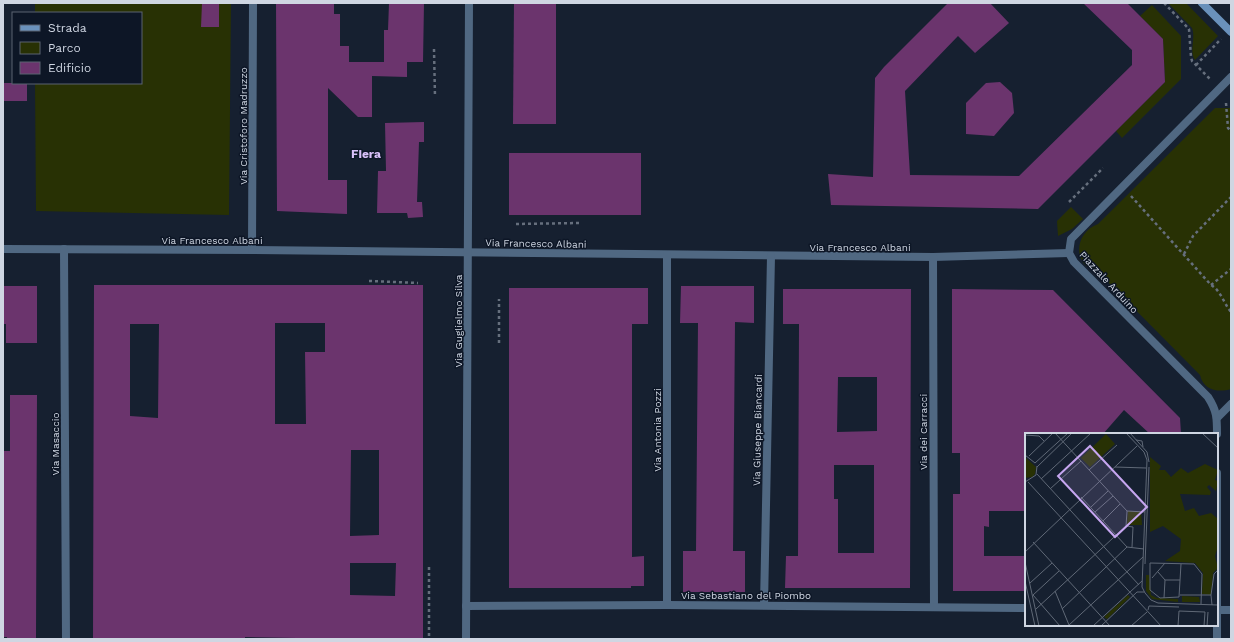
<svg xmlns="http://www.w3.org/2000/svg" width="1234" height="642" viewBox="0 0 1234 642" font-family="'Work Sans',sans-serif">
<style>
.green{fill:#283104}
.building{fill:#6b346d;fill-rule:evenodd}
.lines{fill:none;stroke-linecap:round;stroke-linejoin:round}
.path{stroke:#666f7d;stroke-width:2.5;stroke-dasharray:3 3;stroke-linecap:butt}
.street{stroke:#506882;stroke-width:8}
.secondary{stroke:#6a91bb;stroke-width:8}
.labels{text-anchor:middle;stroke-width:3;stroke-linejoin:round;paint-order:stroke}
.street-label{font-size:10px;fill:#cfd6e2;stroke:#0d1626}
.quarter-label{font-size:12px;font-weight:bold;fill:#d8c0f8;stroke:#0d1626}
.inset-road{fill:none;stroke:#606977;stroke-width:1}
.view{fill:#c6a6f0;fill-opacity:0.15;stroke:#c6a6f0;stroke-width:2}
.inset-edge{fill:none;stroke:#cfd6e2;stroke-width:2}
</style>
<rect width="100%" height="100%" fill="#162030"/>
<g class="green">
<polygon points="35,3 231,3 229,215 36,211 35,83 141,83 141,13 35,13"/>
<path d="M 1168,3 L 1186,3 L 1218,36 L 1195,60 C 1189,51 1196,38 1192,28 Z"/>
<polygon points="1152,5 1181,36 1181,79 1122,138 1116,131 1165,82 1163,39 1140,16"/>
<path d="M 1215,108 L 1231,108 L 1231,389 C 1218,393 1203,390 1200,375 L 1097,271 C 1071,265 1075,232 1098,224 Z"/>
<polygon points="1071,207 1083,219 1072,229 1058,236 1057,221"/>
</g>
<g class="building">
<polygon points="202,3 219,3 219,27 201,27"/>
<polygon points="276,3 334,3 334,14 340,14 340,46 349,46 349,62 384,62 384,30 388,30 389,3 424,3 423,62 407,62 407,77 372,76 372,117 358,117 328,88 328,180 347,180 347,214 277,211"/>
<polygon points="514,3 556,3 556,124 513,124"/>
<polygon points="948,3 990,3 1009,23 975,53 958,36 905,91 910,175 1019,176 1132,65 1132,50 1083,3 1127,3 1163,39 1165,82 1038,209 831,205 828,174 873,177 875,78 884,67"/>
<polygon points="1000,82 1012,93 1014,113 994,136 966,134 966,103 986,83"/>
<rect x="3" y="83" width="24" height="18"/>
<polygon points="424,122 424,142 419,142 417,202 422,202 423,217 408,218 407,213 377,213 378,171 386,171 385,123"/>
<rect x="509" y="153" width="132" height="62"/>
<path d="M 94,285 L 423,285 L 423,639 L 297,639 L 297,638 L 245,637 L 245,639 L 93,639 ZM 275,323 L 325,323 L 325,352 L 305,352 L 306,424 L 275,424 ZM 130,324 L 159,324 L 158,418 L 130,416 ZM 351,450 L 379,450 L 379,535 L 350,536 ZM 350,563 L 396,563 L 395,596 L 350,595 Z"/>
<polygon points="3,286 37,286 37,343 6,343 6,324 3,324"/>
<polygon points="681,286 754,286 754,323 735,322 733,551 745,551 745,592 683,592 683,551 696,551 698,323 680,323"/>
<polygon points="509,288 648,288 648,324 632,324 632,557 644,556 644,586 631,586 631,588 509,588"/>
<path d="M 783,289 L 911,289 L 910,588 L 785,588 L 786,556 L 798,556 L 799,324 L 783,324 ZM 838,377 L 877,377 L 877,431 L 837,432 ZM 834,465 L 874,465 L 874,553 L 838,553 L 838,499 L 834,499 Z"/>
<polygon points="952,289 1053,290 1180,418 1181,434 1150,434 1124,410 1103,434 1026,434 1026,511 989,511 989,527 984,526 984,556 1026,556 1026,591 953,591 953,494 960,494 960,453 952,453"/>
<polygon points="10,395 37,395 36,639 7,639 7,637 3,637 3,451 10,451"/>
</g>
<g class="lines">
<g class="path">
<polyline points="1164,3 1189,29 1191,57 1192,61 1211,80"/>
<polyline points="434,49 435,97"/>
<polyline points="1196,65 1221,39"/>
<polyline points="1226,103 1228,128 1231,131"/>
<path d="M 1131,196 L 1211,285 C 1221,291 1223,302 1231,312"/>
<polyline points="1069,202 1103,168"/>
<polyline points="516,224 579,223"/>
<polyline points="1184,254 1193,236 1231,197"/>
<polyline points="369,281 418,283"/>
<polyline points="1211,285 1231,269"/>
<polyline points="499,343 499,299"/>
<polyline points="429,567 429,639"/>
</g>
<g class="street">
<polyline points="3,249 252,250 933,257 1069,253"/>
<polyline points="64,249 66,639"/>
<polyline points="252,250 253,3"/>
<polyline points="667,255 667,605"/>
<polyline points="933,257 934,607"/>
<polyline points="1217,418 1231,404"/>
<path d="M 1217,434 C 1217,418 1217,411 1208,397 L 1074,262 L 1069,253 L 1071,239 L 1231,77"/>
<polyline points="1217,473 1217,639"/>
<polyline points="764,605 771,256"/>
<polyline points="466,606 667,605 1026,608"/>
<polyline points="1217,610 1231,610"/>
<polyline points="466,639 469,3"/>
</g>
<polyline class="secondary" points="1202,3 1231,32"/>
</g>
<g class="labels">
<g class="street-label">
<text transform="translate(243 126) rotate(-90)" y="4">Via Cristoforo Madruzzo</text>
<text x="212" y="244">Via Francesco Albani</text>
<text transform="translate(536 243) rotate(1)" y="4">Via Francesco Albani</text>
<text x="860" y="251">Via Francesco Albani</text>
<text transform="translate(1109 282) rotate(47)" y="4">Piazzale Arduino</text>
<text transform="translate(458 321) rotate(-90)" y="4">Via Guglielmo Silva</text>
<text transform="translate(657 430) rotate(-90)" y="4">Via Antonia Pozzi</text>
<text transform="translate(757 430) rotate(-89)" y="4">Via Giuseppe Biancardi</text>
<text transform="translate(923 432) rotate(-90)" y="4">Via dei Carracci</text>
<text transform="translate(55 444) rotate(-90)" y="4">Via Masaccio</text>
<text x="746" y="599">Via Sebastiano del Piombo</text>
</g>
<g class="quarter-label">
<text x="366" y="158">Fiera</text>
</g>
</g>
<g transform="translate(1025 433)">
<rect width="193" height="193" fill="#162030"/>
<path d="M 81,1 L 90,11 L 65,34 L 56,25 ZM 0,24 L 11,34 L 10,41 L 7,44 L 0,45 ZM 125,24 L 136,33 L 134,37 L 140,37 L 146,44 L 156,35 L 163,40 L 180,31 L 193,37 L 190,47 L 193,48 L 191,58 L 184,52 L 182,54 L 186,59 L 185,62 L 155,61 L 160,78 L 169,75 L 174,83 L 186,80 L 193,86 L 193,113 L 190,123 L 193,135 L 188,140 L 186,162 L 177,161 L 178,140 L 170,130 L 140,128 L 155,118 L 156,106 L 138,93 L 125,99 ZM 103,78 L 116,78 L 117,92 L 102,92 ZM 121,142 L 124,142 L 126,162 L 132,165 L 153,166 L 153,169 L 127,166 L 121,158 ZM 103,162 L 105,164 L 82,186 L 79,184 ZM 157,163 L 174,164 L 175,169 L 157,169 Z" fill="#283104"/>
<path class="inset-road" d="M 30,0 L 102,78M 101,0 L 119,19 L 122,27 L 117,154 L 120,160 L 126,167 L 133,170 L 193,172M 105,0 L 122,19 L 124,29M 177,0 L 193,15M 0,2 L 14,3 L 19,8M 111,7 L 117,8 L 118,14M 0,22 L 10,30M 4,23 L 28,0M 10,30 L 43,0M 12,34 L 47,0M 90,34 L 121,35M 64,37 L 92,12M 12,41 L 114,152M 16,46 L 66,0M 0,49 L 11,42 L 12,33M 3,49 L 126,182M 25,56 L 56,28M 56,64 L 102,114M 66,74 L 83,58M 102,78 L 120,79M 70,79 L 88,63M 78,88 L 95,71M 101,93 L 108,94 L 107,114M 101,93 L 102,78M 8,109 L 85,193M 102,114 L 119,116M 0,119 L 112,13M 0,129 L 14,193M 125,130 L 125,157 L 135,165 L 154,164 L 156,131M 125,130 L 169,131 L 177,141 L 176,171M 120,131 L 124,34M 34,138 L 8,162 L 35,193M 133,139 L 140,147 L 155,147M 127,145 L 140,130M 0,148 L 10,193M 5,150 L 27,130M 30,158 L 44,192M 155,162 L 186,162 L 187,172M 186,162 L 189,141 L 193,137M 139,165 L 140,147M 11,176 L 101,93M 37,176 L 102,114M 123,177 L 124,173 L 154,174M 154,178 L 180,179M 126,182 L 136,193M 44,192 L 118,124M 68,193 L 117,148M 76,193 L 112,159 L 119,159M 106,193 L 122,179M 153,193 L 154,178M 179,193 L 180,179M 182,193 L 183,179"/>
<path class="view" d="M 65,13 L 122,74 L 90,104 L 33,43 Z"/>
<rect width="193" height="193" class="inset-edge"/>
</g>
<rect width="1234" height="642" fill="none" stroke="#cfd6e2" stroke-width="8"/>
<rect x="12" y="12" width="130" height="72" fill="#0d1626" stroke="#5b6371"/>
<rect x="20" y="25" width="20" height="6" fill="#6a91bb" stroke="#5b6371"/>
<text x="48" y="32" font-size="12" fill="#cfd6e2">Strada</text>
<rect x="20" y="42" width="20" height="12" fill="#283104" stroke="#5b6371"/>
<text x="48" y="52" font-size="12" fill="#cfd6e2">Parco</text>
<rect x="20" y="62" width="20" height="12" fill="#6b346d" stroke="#5b6371"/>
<text x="48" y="72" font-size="12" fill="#cfd6e2">Edificio</text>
</svg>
